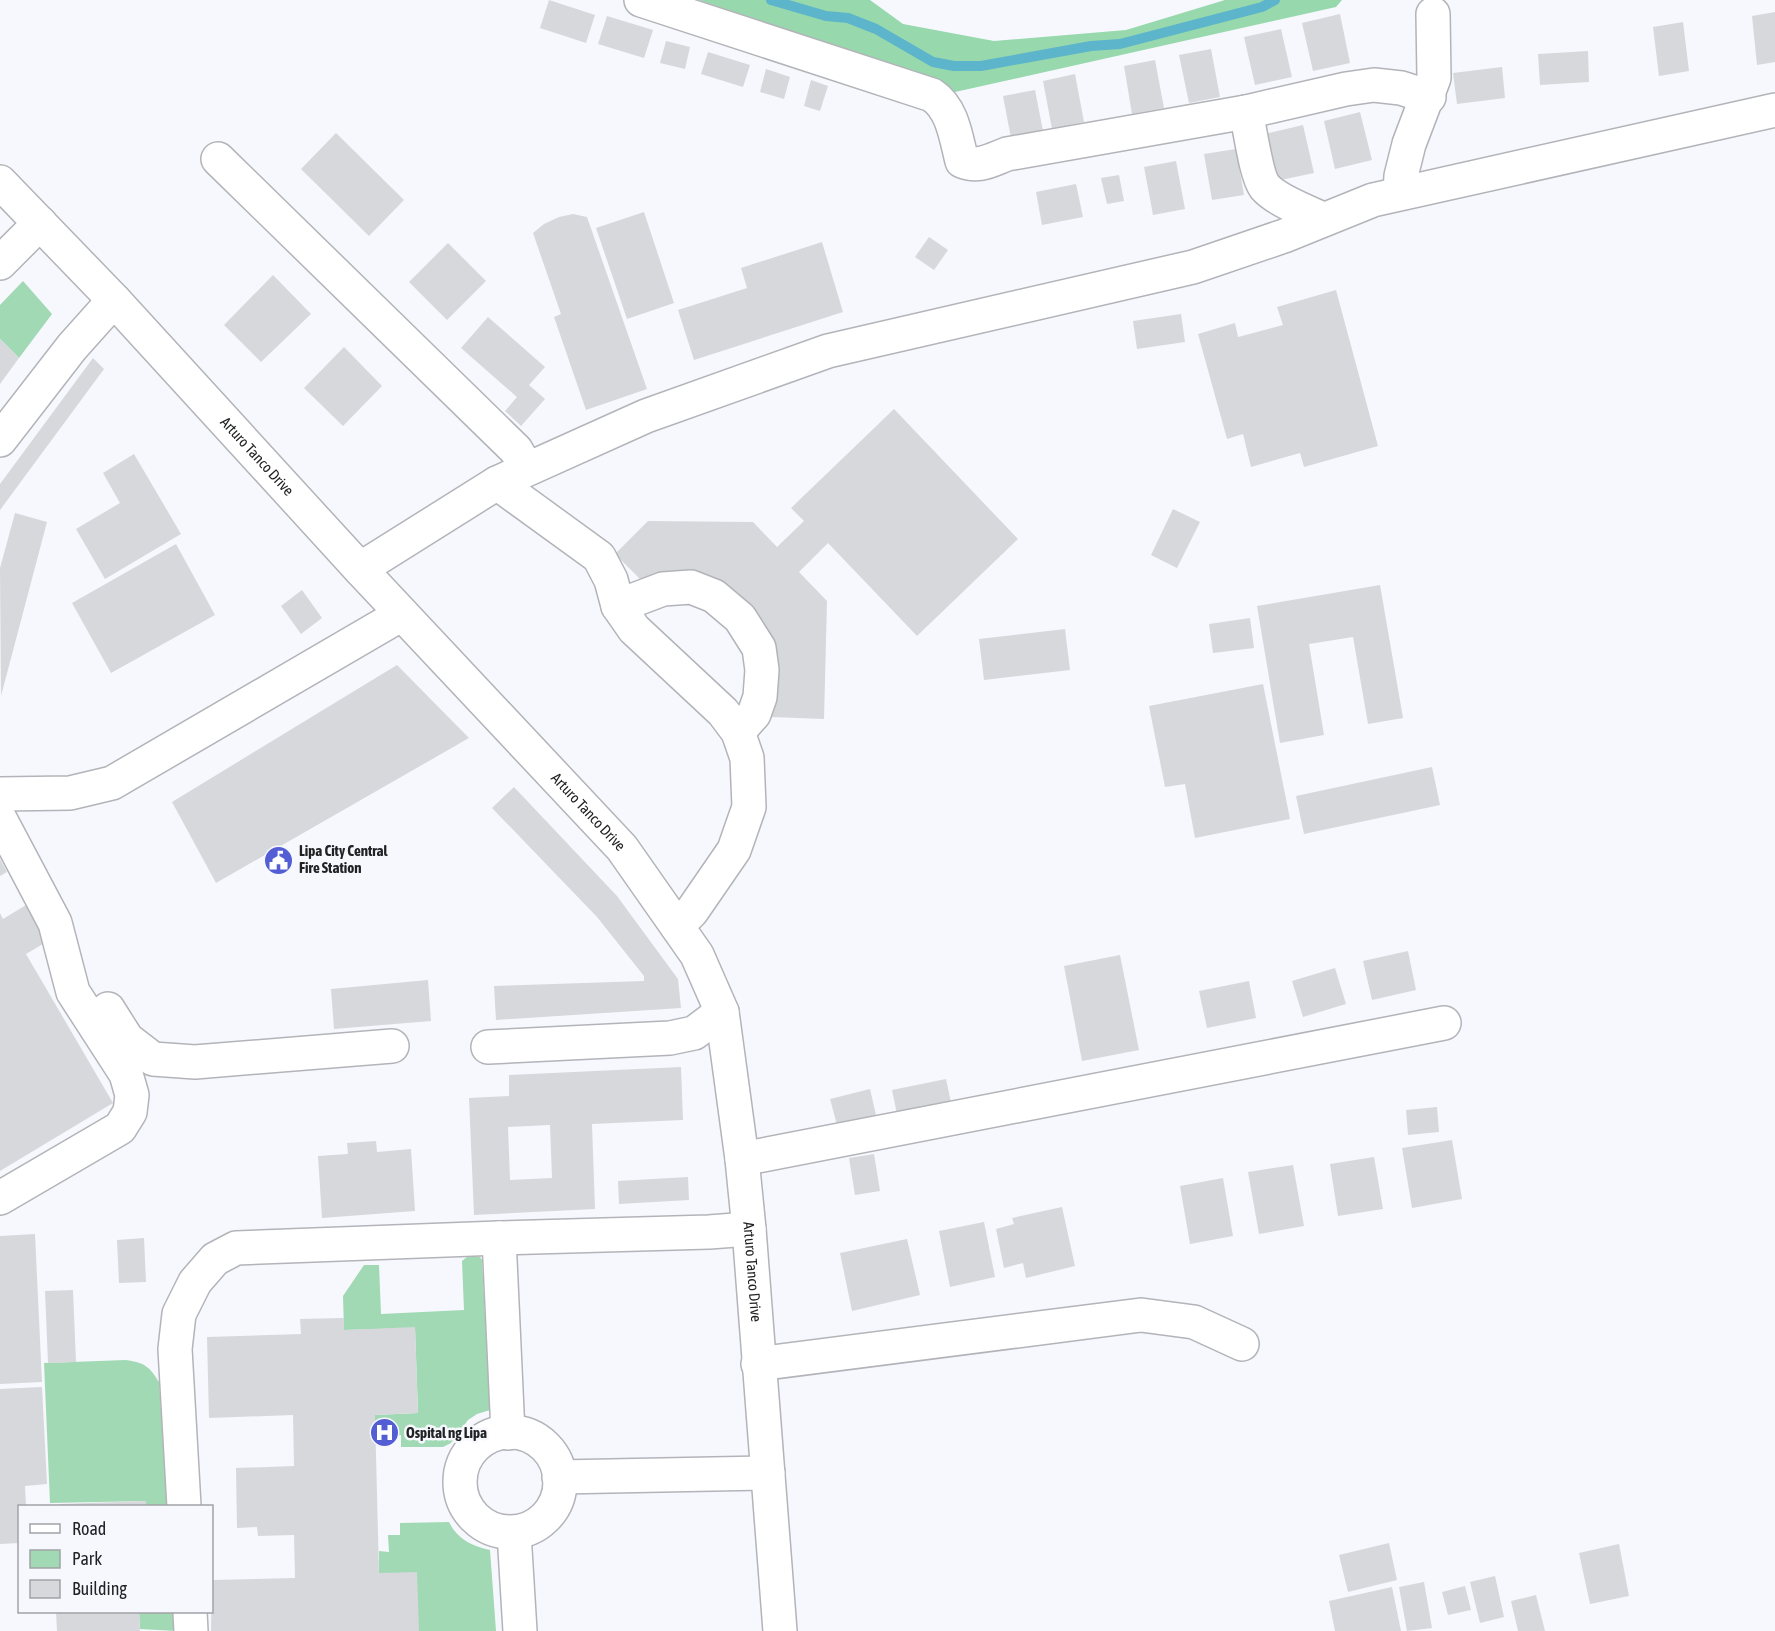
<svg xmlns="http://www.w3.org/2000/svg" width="1775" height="1631" viewBox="0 0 1775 1631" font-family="'Asap Condensed',sans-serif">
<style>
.green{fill:#a0d9b3}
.forest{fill:#97d8ad}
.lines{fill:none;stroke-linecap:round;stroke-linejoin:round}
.stream{stroke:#5db5cb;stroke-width:10}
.building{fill:#d6d8dc;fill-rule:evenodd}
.minor-casing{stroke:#b3b4b9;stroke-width:36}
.minor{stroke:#fff;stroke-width:33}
.labels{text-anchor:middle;stroke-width:5;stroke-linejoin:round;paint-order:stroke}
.street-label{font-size:15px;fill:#212223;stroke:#f6f8fd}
.poi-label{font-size:15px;font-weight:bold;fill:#212223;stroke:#f6f8fd;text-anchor:start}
</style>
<rect width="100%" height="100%" fill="#f6f8fd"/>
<g class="green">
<polygon points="23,281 52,314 19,358 0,339 0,305"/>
<polygon points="474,1256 480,1257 482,1260 490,1410 477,1414 468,1420 451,1443 443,1447 401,1447 401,1435 375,1437 375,1415 418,1413 415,1328 344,1330 343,1296 364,1265 379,1265 381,1314 464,1310 462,1261 467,1257"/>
<path d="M 126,1360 C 145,1363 149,1366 159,1382 L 168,1506 L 146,1506 L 146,1501 L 50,1503 L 44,1363 Z"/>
<path d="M 449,1522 C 457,1539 472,1546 490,1550 L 496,1631 L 419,1631 L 379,1573 L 379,1551 L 389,1552 L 388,1535 L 400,1535 L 400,1523 Z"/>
<polygon points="139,1612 174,1612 176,1631 140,1629"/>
</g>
<polygon class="forest" points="699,0 870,0 903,24 994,41 1126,30 1225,0 1342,0 1336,7 955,92"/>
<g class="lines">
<polyline class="stream" points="771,0 826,16 848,18 876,29 933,62 954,66 981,66 1091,46 1120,44 1262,7 1275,0"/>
</g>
<g class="building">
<polygon points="549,0 595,15 586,43 540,28"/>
<polygon points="1775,12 1775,62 1757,65 1752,16"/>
<polygon points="1340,14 1350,63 1313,71 1302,23"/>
<polygon points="607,16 653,30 644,58 598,44"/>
<polygon points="1683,22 1689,71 1659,76 1653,27"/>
<polygon points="1281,29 1292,77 1255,85 1244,37"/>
<polygon points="666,41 690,47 685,69 660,63"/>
<polygon points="1211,49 1220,97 1189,103 1179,55"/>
<polygon points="1588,51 1589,82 1540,85 1538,54"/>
<polygon points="708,52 750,65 743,87 701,74"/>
<polygon points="1155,60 1164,108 1132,114 1124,66"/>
<polygon points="1502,67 1505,98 1457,104 1453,73"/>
<polygon points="766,69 790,77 784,99 760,92"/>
<polygon points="1075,74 1084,122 1052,129 1043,81"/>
<polygon points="811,80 828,86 820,111 804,106"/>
<polygon points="1035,90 1043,131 1011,138 1003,96"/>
<polygon points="1360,112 1372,160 1335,169 1324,121"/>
<polygon points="1303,125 1314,173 1276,181 1265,134"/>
<polygon points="336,133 404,200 369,236 301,169"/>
<polygon points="1236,149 1244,195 1212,200 1204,154"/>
<polygon points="1176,161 1185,209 1153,215 1144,167"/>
<polygon points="1119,175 1124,201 1107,204 1101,178"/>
<polygon points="1076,184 1083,217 1042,225 1036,192"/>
<polygon points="644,212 674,303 627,319 596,228"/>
<polygon points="573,214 587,217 647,389 586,410 554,317 561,314 533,233 544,224 559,217"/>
<polygon points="929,237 948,250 934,270 915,257"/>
<polygon points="822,242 843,312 694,360 678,310 747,288 741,268"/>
<polygon points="448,243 486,281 447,320 409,282"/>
<polygon points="273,275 311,314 261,362 224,325"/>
<polygon points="1336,290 1378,446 1304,467 1300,453 1251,467 1243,434 1227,439 1198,334 1235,323 1238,337 1283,325 1277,307"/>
<polygon points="1181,314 1185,342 1137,349 1133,321"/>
<polygon points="488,317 545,367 529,385 545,399 521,426 505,411 517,397 461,348"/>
<polygon points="0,339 19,358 0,384"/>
<polygon points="344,347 382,386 343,426 304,388"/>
<polygon points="93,358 104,369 0,510 0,484"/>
<polygon points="894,409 1018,539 917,636 828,543 799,572 827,601 824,719 771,717 773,647 706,578 641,580 615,554 648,521 753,522 777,547 804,521 791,508"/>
<polygon points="134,454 181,534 105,579 76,529 120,503 103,473"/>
<polygon points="1173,509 1200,522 1177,568 1151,555"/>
<polygon points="15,513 47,522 1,696 0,568"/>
<polygon points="176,544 215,615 111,673 72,603"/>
<polygon points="1380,585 1403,718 1368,724 1353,637 1309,644 1324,735 1280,743 1257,606"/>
<polygon points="302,590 322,618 301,634 281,606"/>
<polygon points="1250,618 1254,648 1213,653 1209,624"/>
<polygon points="1065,629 1070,670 984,680 979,639"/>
<polygon points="397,665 469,738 216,883 172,802"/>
<polygon points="1263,684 1290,819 1195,838 1185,784 1165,787 1149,706"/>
<polygon points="1432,767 1440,805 1304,834 1296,796"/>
<polygon points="514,787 617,896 678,979 681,1008 496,1020 494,986 644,981 644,976 597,917 492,808"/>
<polygon points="0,859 7,872 0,876"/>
<polygon points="26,905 48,941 26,954 113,1103 0,1171 0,913 3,919"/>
<polygon points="1408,951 1416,990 1372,1000 1363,961"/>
<polygon points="1120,955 1139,1050 1082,1061 1064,966"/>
<polygon points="1335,968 1346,1004 1303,1017 1292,981"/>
<polygon points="428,980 431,1021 334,1029 331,989"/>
<polygon points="1249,981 1256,1018 1207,1028 1199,991"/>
<path d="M 681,1067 L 683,1120 L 592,1124 L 595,1209 L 474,1215 L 469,1098 L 509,1096 L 509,1075 ZM 550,1125 L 552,1178 L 510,1180 L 508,1127 Z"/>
<polygon points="946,1079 952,1107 898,1119 892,1090"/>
<polygon points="870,1089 876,1115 837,1125 830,1099"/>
<polygon points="1437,1107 1439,1132 1408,1135 1406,1110"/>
<polygon points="1452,1140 1462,1199 1412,1208 1402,1148"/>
<polygon points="376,1141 377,1152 411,1149 415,1211 322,1218 318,1156 348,1154 347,1143"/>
<polygon points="874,1154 880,1191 855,1195 849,1158"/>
<polygon points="1374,1157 1383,1209 1338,1216 1330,1164"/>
<polygon points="1293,1165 1304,1226 1259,1234 1248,1172"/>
<polygon points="688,1177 689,1200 619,1204 618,1181"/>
<polygon points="1223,1178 1233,1236 1190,1244 1180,1186"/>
<polygon points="1062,1207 1075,1266 1026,1278 1023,1263 1004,1268 996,1229 1014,1224 1012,1218"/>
<polygon points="984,1222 995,1277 950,1287 939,1231"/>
<polygon points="35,1234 42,1382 0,1384 0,1236"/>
<polygon points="144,1238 146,1282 119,1283 117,1240"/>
<polygon points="907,1239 920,1295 852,1311 840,1253"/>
<polygon points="73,1290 76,1362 48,1363 45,1291"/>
<polygon points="344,1318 344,1330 415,1327 418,1413 375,1415 379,1573 417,1572 419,1631 211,1631 212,1580 295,1578 294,1535 258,1536 257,1527 237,1528 236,1468 294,1466 293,1415 209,1418 207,1337 301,1334 300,1319"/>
<polygon points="42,1387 47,1484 25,1486 26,1506 20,1506 20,1543 0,1544 0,1389"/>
<polygon points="146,1501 146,1506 59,1506 59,1504"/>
<polygon points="1389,1543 1397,1580 1348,1592 1339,1555"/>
<polygon points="1619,1544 1629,1596 1590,1604 1579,1553"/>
<polygon points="1495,1576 1504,1617 1480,1623 1470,1582"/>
<polygon points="1424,1582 1432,1628 1407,1631 1399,1587"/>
<polygon points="1465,1586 1471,1610 1448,1615 1442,1592"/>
<polygon points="1392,1587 1401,1631 1335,1631 1329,1601"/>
<polygon points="1536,1595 1545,1631 1518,1631 1511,1601"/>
<polygon points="56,1612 139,1612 140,1631 57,1631"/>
</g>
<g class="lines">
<defs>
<g id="minor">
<path d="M 641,0 L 932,95 C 953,109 956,138 962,161 C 979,168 991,160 1007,154 L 1246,112 L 1346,89 L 1374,85 L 1401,88 L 1429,97"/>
<path d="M 1246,112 C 1250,128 1256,176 1265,187 C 1276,200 1307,212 1323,219"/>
<polyline points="218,159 516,450 527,469"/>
<path id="s1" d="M 0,182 L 114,300 L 360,569 L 622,848 L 697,955 L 722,1012 L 742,1159 L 749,1229 L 780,1631"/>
<polyline points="1400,193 1401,176 1409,144 1434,78 1433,14"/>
<polyline points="0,263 40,223"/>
<polyline points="0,440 72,347 114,300"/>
<polyline points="497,483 599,557 611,580 618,606 634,629 723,712 738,732 747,758 749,807 734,850 692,911 677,926"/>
<polyline points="360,569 497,483 646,416 828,351 1193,267 1284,236 1373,200 1775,110"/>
<polyline points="618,606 663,589 691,587 714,596 740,618 759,648 762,670 760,697 754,714 738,732"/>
<polyline points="0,794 70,793 112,783 402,614"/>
<polyline points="0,819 55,923 73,992 126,1074 132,1095 130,1112 120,1128 0,1198"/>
<polyline points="108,1009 127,1039 153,1059 195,1062 392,1046"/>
<polyline points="488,1047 670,1038 694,1033 722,1012"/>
<polyline points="742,1159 1444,1023"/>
<polyline points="499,1238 508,1433"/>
<polyline points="758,1364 1141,1315 1194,1322 1242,1344"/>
<circle cx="510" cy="1482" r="50"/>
<polyline points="559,1477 768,1473"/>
<polyline points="184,1506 175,1349 179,1314 195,1282 215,1259 236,1248 499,1238 709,1232 749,1229"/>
<polyline points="514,1533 520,1631"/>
<polyline points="190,1612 191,1631"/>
</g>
</defs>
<use href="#minor" class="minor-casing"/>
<use href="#minor" class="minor"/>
</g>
<defs>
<symbol id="civic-disc" viewBox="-11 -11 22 22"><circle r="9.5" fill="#545ed4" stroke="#f6f8fd"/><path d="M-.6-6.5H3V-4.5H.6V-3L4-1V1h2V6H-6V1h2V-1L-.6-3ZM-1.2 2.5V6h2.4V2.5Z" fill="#fff"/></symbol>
<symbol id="hospital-disc" viewBox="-11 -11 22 22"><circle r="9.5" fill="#545ed4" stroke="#f6f8fd"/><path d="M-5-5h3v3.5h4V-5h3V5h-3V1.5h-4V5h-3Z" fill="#fff"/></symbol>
</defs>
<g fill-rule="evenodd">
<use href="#civic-disc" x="262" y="844" width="33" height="33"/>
<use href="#hospital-disc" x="368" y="1416" width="33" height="33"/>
</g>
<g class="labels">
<g class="street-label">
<text dy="5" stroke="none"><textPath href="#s1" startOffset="376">Arturo Tanco Drive</textPath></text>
<text dy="5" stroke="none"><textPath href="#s1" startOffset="862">Arturo Tanco Drive</textPath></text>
<text dy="5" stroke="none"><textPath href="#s1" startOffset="1366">Arturo Tanco Drive</textPath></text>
</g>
<g class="poi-label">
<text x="299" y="856">Lipa City Central<tspan x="299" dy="17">Fire Station</tspan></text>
<text x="406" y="1438">Ospital ng Lipa</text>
</g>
</g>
<rect x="18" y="1505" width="195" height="108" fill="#f6f8fd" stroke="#a1a2a6" stroke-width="1.5"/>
<rect x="30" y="1524" width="30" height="9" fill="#ffffff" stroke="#a1a2a6" stroke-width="1.5"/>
<text x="72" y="1535" font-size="18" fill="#212223">Road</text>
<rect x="30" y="1550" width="30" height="18" fill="#a0d9b3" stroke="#a1a2a6" stroke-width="1.5"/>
<text x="72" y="1565" font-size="18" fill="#212223">Park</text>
<rect x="30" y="1580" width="30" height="18" fill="#d6d8dc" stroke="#a1a2a6" stroke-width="1.5"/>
<text x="72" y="1595" font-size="18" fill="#212223">Building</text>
</svg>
